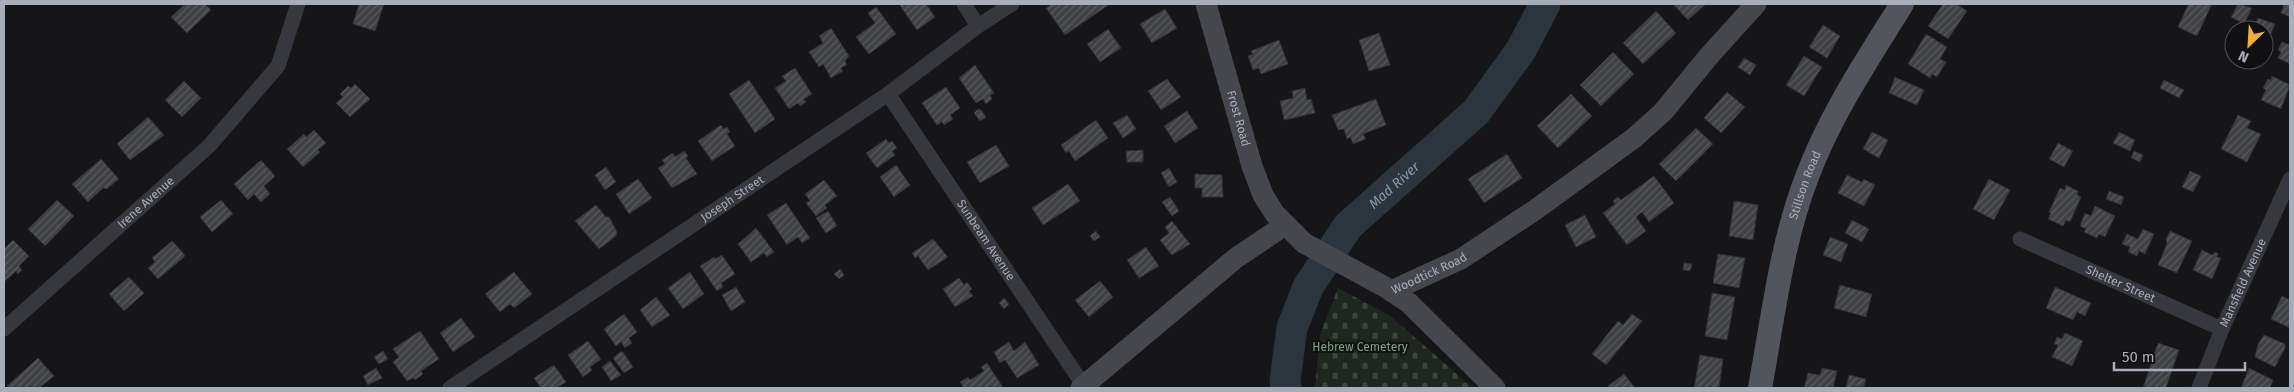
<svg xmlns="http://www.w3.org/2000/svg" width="2294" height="392" viewBox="0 0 2294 392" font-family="'Fira Sans',sans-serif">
<defs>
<pattern id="cemetery-stones" width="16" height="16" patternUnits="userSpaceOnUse" patternTransform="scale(1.25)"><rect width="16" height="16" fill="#1e261f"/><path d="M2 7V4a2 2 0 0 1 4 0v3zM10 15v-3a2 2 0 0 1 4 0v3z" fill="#3c433d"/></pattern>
<pattern id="building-hatch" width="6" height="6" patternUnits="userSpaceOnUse" patternTransform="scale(1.25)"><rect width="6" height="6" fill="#404145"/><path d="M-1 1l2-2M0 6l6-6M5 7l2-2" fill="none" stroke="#595a5e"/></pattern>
</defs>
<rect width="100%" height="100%" fill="#161618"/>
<path fill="url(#cemetery-stones)" d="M1338,288L1389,315L1473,388H1315L1320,335Z"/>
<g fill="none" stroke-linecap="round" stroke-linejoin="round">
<path stroke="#2c353c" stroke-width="31" id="s1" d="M1286,388L1285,381L1292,328L1308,287L1348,226L1476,112L1521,50L1545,4"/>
</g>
<path fill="url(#building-hatch)" stroke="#303034" d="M185,4H205L211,10L187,33L171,17Z
M359,4H384L375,31L353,24Z
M899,4H926L935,17L917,30Z
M1052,4H1110L1065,35L1046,8Z
M1673,4H1706L1688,20Z
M1943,4H1956L1967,11L1948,39L1928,26Z
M2185,4H2212L2197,36L2178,27L2188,5Z
M2238,4L2252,8L2244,24L2231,17Z
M2284,4H2290V17L2281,13Z
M876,7L896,34L869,54L856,37L875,23L868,13Z
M1165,9L1177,28L1152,43L1140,24Z
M1656,11L1676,33L1643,64L1623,43Z
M2258,18L2275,24L2269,38L2264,36V30H2253Z
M1823,25L1840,36L1827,58L1809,47Z
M831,28L849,56L845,61L847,65L841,68L843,71L831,78L823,64L819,67L809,52L823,43L819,36Z
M1108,29L1121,48L1100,62L1087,44Z
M1379,33L1390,65L1369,71L1359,40Z
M1926,34L1947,47L1940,59L1946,62L1937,77L1932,74L1930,78L1908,64Z
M1279,40L1288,64L1261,74L1259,68L1253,70L1248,56L1253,54L1251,51Z
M2282,42L2290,45V64L2278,58L2281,52L2278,50Z
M1613,52L1634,74L1601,106L1580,85Z
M1804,56L1822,67L1804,96L1786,85Z
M1744,58L1756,65L1750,75L1738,67Z
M975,65L994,93L990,95L992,99L986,104L983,99L976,103L959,78Z
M795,68L812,94L804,99L806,102L800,106L798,103L789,109L775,88L786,81L782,76Z
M2272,76L2290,85L2281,109L2261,100L2266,90L2263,88L2268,79L2271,80Z
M1895,77L1924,90L1917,105L1889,93Z
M1167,79L1181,97L1161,110L1148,91Z
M749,80L775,119L755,133L729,94Z
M2164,80L2184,90L2179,98L2160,88Z
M184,81L201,98L182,117L165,100Z
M355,84L370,99L350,117L336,103L343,97L340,94L348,86L351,88Z
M946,87L960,108L950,115L953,119L944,125L942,122L937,125L922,103Z
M1305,88L1307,100L1311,99L1315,113L1284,120L1280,101L1293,98L1292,91Z
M1727,92L1745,107L1721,133L1704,118Z
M1571,94L1592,116L1558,148L1537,126Z
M1376,99L1386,125L1363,134L1366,139L1353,144L1350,137L1347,139L1344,129L1338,130L1332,115Z
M978,109L981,110L986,117L980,121L974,113Z
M1187,111L1198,128L1175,143L1164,126Z
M1127,115L1136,129L1123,138L1113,123Z
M2238,115L2251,121L2247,128L2261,134L2247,162L2221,149Z
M148,117L164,135L130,160L117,144Z
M1096,120L1108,138L1075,161L1069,151L1066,153L1061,145Z
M721,125L724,129L727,127L730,132L727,134L735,146L712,161L698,141Z
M1696,128L1713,144L1676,181L1659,164Z
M314,130L326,143L318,150L320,152L303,167L287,149L304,134L306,137Z
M1872,132L1888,140L1879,158L1863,149Z
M2119,132L2135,140L2130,151L2113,143Z
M886,139L889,143L892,141L897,148L892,151L895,155L877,168L866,153Z
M2058,143L2073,151L2064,167L2049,159Z
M996,145L1009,166L980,183L967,162Z
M1143,150V162H1127L1126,151Z
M684,151L688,156L686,158L697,174L672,188L658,168L665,164L662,160L673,153L675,157Z
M2134,151L2143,155L2140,162L2131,158Z
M1507,154L1522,178L1484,203L1468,179Z
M101,159L119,179L107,189L103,188L88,202L72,184Z
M261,160L275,176L264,186L270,194L261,202L254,194L248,200L234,184Z
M896,165L910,185L894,197L880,177Z
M606,167L616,182L605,190L595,175Z
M1169,168L1177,182L1169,187L1161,173Z
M2190,171L2201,176L2193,192L2182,187Z
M1195,174L1222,175L1223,197H1202V188H1195Z
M1847,175L1862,182L1864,179L1875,185L1864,206L1838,193Z
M1654,176L1674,203L1649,222L1642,212L1636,217L1646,231L1627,245L1603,213L1615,204L1613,201L1618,197L1621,200Z
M638,179L652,198L629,214L616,194Z
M1989,179L2010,190L1994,220L1973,209Z
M824,180L837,196L825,205L827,208L816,216L806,203L810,201L805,194Z
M1068,184L1080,201L1043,225L1032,208Z
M2066,185L2078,191L2077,195L2081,197L2070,222L2066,220L2063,226L2048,219L2051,213L2049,212L2060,188L2065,190Z
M2109,191L2124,197L2121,205L2106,199Z
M1170,197L1179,211L1172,216L1162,202Z
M57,200L74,216L45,246L28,229Z
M221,200L233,214L212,232L200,217Z
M1734,201L1758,205L1753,240L1729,236Z
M786,203L810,238L802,243L798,237L787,245L767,215Z
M596,205L606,217H609L617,232L616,236L599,249L575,221Z
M2095,206L2115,216L2105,237L2099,234L2097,238L2084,232L2086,229L2080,226L2085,213L2091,216Z
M828,211L837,226L826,233L816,218Z
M1585,215L1596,237L1576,247L1565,225Z
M1852,220L1869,229L1862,242L1845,233Z
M1172,221L1190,244L1172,255L1160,240L1169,233L1165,227Z
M756,228L774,252L767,257L764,253L751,262L738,244Z
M2143,229L2154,234L2145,254L2139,251L2137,256L2128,252L2130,247L2122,244L2127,234L2138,239Z
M1096,231L1100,237L1094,241L1090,236Z
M2170,231L2192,241L2177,273L2158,265L2167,244L2166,239Z
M1830,237L1848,244L1841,262L1823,255Z
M933,239L948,257L928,270L918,256L915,258L912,253Z
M13,240L29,256L19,266L22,270L18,274L16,271L4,282V249Z
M172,241L185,255L184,257L158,279L148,268L155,262L152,258Z
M1146,247L1159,266L1139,278L1127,260Z
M2202,250L2212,255L2216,252L2218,254L2217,257L2221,258L2212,279L2193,270Z
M1718,254L1745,258L1739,288L1713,283Z
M722,255L735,274L721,283L723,287L717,291L700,266L714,257L715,259Z
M1684,263L1692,264L1690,271L1683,270Z
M840,269L844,275L839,279L834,274Z
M514,272L532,294L514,308L510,304L500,312L485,294Z
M690,272L704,294L683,309L668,288Z
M129,277L144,293L124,311L109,294Z
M959,278L964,285L967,282L972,289L969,291L973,296L955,307L943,289Z
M1100,281L1113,297L1089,317L1075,300Z
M1840,285L1872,294L1866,317L1834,308Z
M736,287L745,302L731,311L722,295Z
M2055,287L2091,303L2085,316L2077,312L2073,320L2046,308Z
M1712,293L1735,297L1727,340L1705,336Z
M2282,296L2290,300V328L2271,319Z
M656,297L670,315L652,327L640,310Z
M1004,298L1009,304L1004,309L999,303Z
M624,314L637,332L629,338L632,343L625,348L621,342L616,346L604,329Z
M1632,314L1642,321L1606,365L1592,354L1618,321L1623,325Z
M461,318L475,337L453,352L440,333Z
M420,331L439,359L421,371L423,374L415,380L413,378L407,381L393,362L399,357L393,349Z
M2065,333L2083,341L2072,366L2052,357L2058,345L2054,344L2057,337L2062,339Z
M2264,335L2285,344V348L2275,367L2255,357L2258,344Z
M588,341L601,359L590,367L592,370L583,377L568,355Z
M1009,342L1014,351L1025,342L1039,365L1017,378L1005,360L1000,363L994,352Z
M2158,343L2179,350L2166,388H2143Z
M383,351L388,359L379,364L374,357Z
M620,352H623L633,367L624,373L613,358Z
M1700,355L1723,359L1719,388H1694Z
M38,358L54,376L39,388H9L7,386Z
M610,361L621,375L611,381L602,367Z
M987,363L1002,386L999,388H964L960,382L968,377L970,380L984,371L981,367Z
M554,365L566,382L556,388H541L534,378Z
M376,368L382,378L368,385L363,376Z
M1822,368L1837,371L1833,388H1804L1808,373L1820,375Z
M2249,368L2273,380L2270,388H2241Z
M1624,374L1635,388H1610L1608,386Z
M1849,375L1866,379L1864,386L1846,388Z"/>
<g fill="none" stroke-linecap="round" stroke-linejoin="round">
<g stroke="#37383d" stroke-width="15">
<path d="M964,4L978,26"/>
<path id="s2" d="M888,94L1084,386"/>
<path id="s3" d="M2020,239L2222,329"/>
<path id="s4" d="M4,329L209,146L278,66L298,4"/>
<path id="s5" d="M450,388L888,94L978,26L1012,4"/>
<path id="s6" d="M2199,388L2222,329L2290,179"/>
</g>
<g stroke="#45474d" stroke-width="21">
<path id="s7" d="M1206,4L1252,166L1263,195L1275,214L1304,243L1385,287L1409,303L1495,388"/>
<path id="s8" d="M1391,291L1461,259L1535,210L1634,138L1663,112L1709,56L1756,4"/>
<path d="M1081,388L1236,258L1285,225"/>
</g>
<path stroke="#53555c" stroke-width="24" id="s9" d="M1760,388C1773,318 1781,244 1807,177C1830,115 1868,59 1902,4"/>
</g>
<g text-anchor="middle" stroke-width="4" stroke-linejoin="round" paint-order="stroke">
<g font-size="12" fill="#a8adb8" stroke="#111113">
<text dy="4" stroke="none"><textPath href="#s7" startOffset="119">Frost Road</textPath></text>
<text dy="4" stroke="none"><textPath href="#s9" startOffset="208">Stillson Road</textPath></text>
<text dy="4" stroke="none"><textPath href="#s5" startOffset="340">Joseph Street</textPath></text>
<text dy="4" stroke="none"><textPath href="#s4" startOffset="190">Irene Avenue</textPath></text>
<text dy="4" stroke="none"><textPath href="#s2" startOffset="176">Sunbeam Avenue</textPath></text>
<text dy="4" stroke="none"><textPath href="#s8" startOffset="42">Woodtick Road</textPath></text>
<text dy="4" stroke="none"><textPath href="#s6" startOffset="114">Mansfield Avenue</textPath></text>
<text dy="4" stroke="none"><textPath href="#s3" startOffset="110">Shelter Street</textPath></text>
</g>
<g font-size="12" fill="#7fa381" stroke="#111113">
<text x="1360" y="351">Hebrew Cemetery</text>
</g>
<g font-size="14" font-style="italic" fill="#7f9bb3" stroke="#111113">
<text dy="5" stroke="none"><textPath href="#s1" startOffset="239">Mad River</textPath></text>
</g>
</g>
<rect width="2294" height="392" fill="none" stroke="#a8adb8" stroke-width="10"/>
<g transform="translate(2249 45) rotate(205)"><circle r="24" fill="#111113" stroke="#4d4f55"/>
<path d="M0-4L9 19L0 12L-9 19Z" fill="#f2b134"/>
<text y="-8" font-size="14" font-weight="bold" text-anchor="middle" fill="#a8adb8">N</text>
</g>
<path d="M2114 362v8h131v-8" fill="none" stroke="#a8adb8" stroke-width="2.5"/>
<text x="2122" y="362" font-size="15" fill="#a8adb8" stroke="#111113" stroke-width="4" paint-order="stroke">50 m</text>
</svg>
